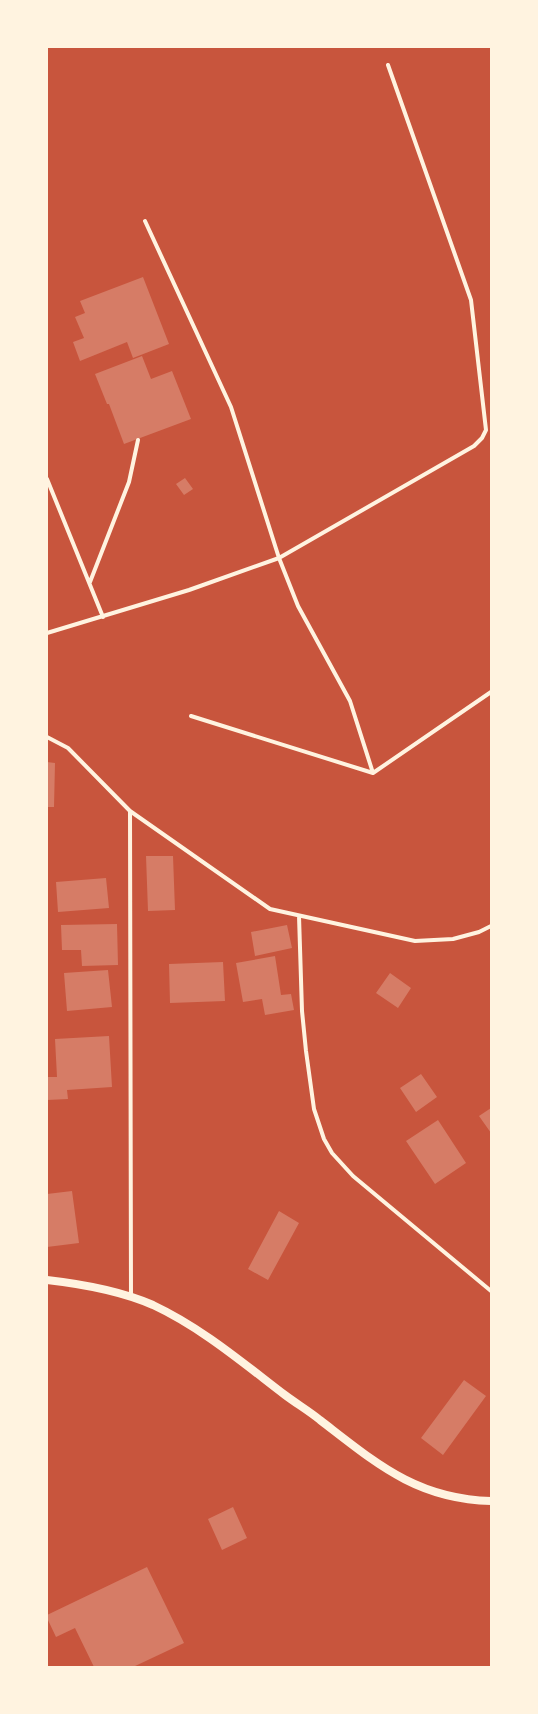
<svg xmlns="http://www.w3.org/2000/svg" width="538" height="1714" viewBox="0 0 538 1714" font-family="'Work Sans',sans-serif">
<rect width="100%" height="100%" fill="#c8553d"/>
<path fill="#d67c66" d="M143,277L169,344L133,358L127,342L80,361L73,342L84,338L75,317L85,313L80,301Z
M142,356L151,379L172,371L191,419L124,444L109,404H107L95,374Z
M185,478L193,489L184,495L176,484Z
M47,762L55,763L54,807H47Z
M146,856H173L175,910L148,911Z
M106,878L109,908L58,912L56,882Z
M117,924L118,965L82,966L81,950H62L61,925Z
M287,925L292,948L255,956L251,932Z
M275,956L281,995L291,994L294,1010L265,1015L262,999L243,1002L236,963Z
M223,962L225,1001L170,1003L169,964Z
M108,970L112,1007L67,1011L64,973Z
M390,973L411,988L398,1008L376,993Z
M109,1036L112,1087L67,1090L68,1099L47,1100V1077H57L55,1039Z
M421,1074L437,1097L416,1112L400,1088Z
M491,1108V1133L479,1116Z
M438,1120L466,1163L435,1184L406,1141Z
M72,1191L79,1243L47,1247V1194Z
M279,1211L299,1223L268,1280L248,1269Z
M464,1380L486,1396L443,1455L421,1438Z
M233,1507L247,1538L222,1550L208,1519Z
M147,1567L184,1643L133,1667H94L75,1628L56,1637L47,1618V1615Z"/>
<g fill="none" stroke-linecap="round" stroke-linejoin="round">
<path stroke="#fff3e0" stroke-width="4" d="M145,221L231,407L279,558L474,446L482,438L486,430L471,300L388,65
M47,479L103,617
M90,582L129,482L138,440
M47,633L189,590L279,558L298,606L350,701L373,773
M191,716L373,773L491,692
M47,737L68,748L130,811L270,909L415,941L453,939L479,932L491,926
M130,811L131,1297
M299,916L302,1011L306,1051L314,1109L324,1139L332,1153L353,1176L491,1291"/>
<path stroke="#fff3e0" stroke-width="8" d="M47,1280C82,1284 121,1291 153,1305C202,1328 243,1363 285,1395C297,1404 309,1411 320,1420C376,1463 416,1499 491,1501"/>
</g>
<rect width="538" height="1714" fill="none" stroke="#fff3e0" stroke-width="96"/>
</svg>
